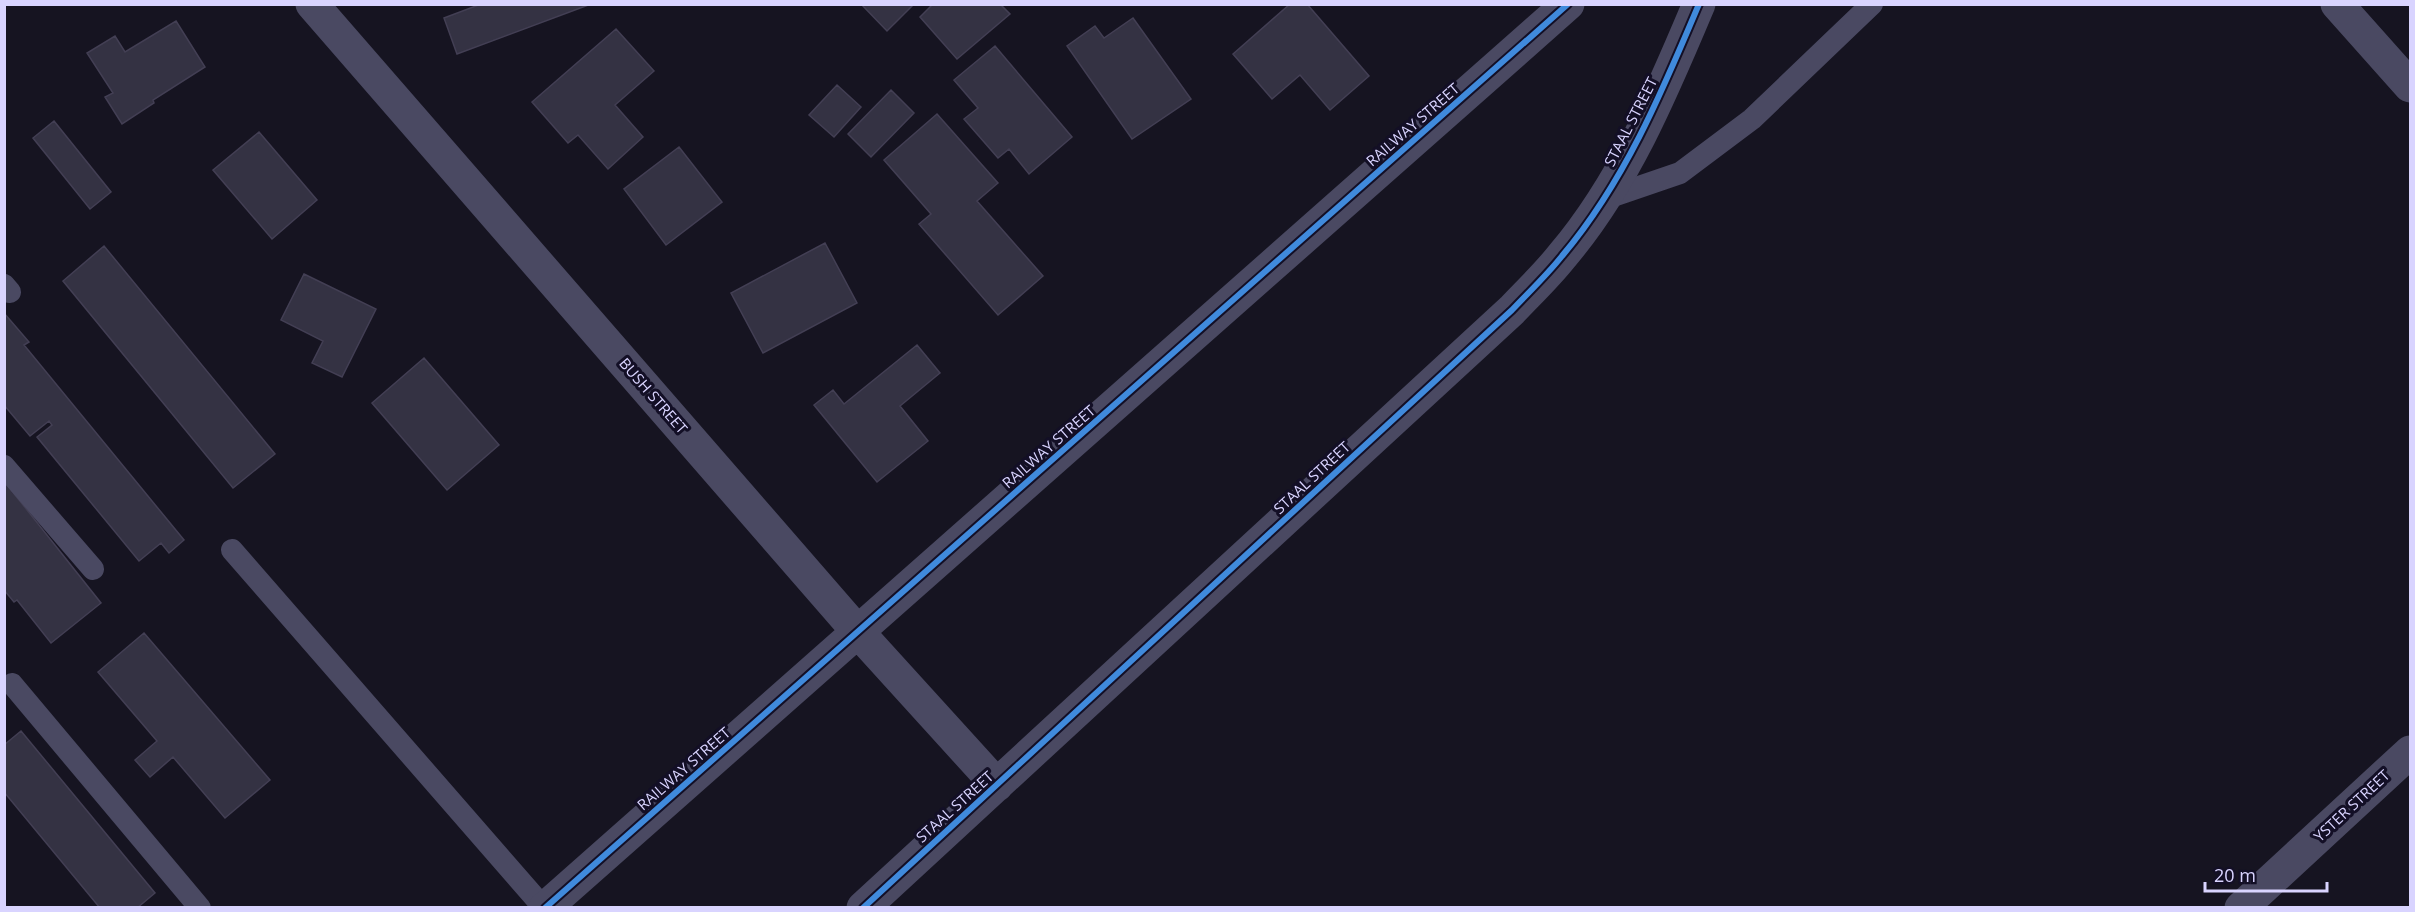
<svg xmlns="http://www.w3.org/2000/svg" width="2415" height="912" viewBox="0 0 2415 912" font-family="'Open Sans',sans-serif">
<rect width="100%" height="100%" fill="#161421"/>
<path fill="#343243" stroke="#433f54" stroke-width="1.5" d="M481,4H591L457,54L444,18Z
M861,4H914L887,31Z
M933,4H1000L1010,14L957,59L920,17Z
M1290,4H1307L1369,76L1330,110L1300,75L1272,99L1233,54Z
M1133,18L1191,99L1132,139L1067,46L1095,26L1104,38Z
M176,21L205,67L153,100L154,103L122,124L105,97L113,93L87,53L115,36L125,52Z
M616,29L654,71L615,105L643,137L608,169L578,135L568,143L532,102Z
M995,46L1072,137L1029,174L1009,149L998,158L964,119L978,108L954,80Z
M837,85L861,107L834,137L809,115Z
M891,90L914,113L871,157L848,134Z
M937,114L998,183L977,201L1043,276L998,315L919,224L931,214L884,160Z
M54,121L111,192L90,209L33,138Z
M259,132L317,200L272,239L213,170Z
M679,147L722,202L666,245L624,189Z
M825,243L857,303L763,353L731,293Z
M104,246L275,454L233,488L63,281Z
M304,274L376,309L342,377L312,363L323,341L281,320Z
M4,313L29,342L24,345L184,540L169,553L161,543L139,561L37,437L52,425L49,421L30,436L4,405Z
M917,345L940,373L900,406L928,441L877,482L814,405L833,390L844,404Z
M424,358L499,445L447,490L372,403Z
M4,481L101,603L51,643L17,600L14,602L4,590Z
M144,633L270,780L225,818L173,757L150,777L135,760L157,741L98,672Z
M21,731L155,893L137,908H100L4,792V745Z"/>
<g fill="none" stroke-linecap="round" stroke-linejoin="round">
<path stroke="#4a4962" stroke-width="22" d="M1604,199L1680,173L1752,119L1872,4
M4,285L10,292
M4,466L93,569
M232,550L544,908
M12,684L200,908"/>
<path stroke="#4a4962" stroke-width="33" d="M312,4L858,632L997,785
M2337,4L2410,86
M545,908L1568,4
M863,908L1512,310C1529,292 1547,275 1562,256C1624,183 1662,92 1699,4
M2241,908L2410,752"/>
<g stroke="#130f26" stroke-width="10">
<path id="cycleway" d="M545,908L1568,4
M863,908L1512,310C1529,292 1547,275 1562,256C1624,183 1662,92 1699,4"/>
</g>
<use href="#cycleway" stroke="#408adc" stroke-width="6"/>
</g>
<g text-anchor="middle" stroke-width="6" stroke-linejoin="round" paint-order="stroke">
<g font-size="15" fill="#d9d4ff" stroke="#130f26">
<text transform="translate(1631 122) rotate(-63)" y="5">STAAL STREET</text>
<text transform="translate(1413 125) rotate(-41)" y="5">RAILWAY STREET</text>
<text transform="translate(653 396) rotate(49)" y="5">BUSH STREET</text>
<text transform="translate(1049 447) rotate(-41)" y="5">RAILWAY STREET</text>
<text transform="translate(1312 478) rotate(-43)" y="5">STAAL STREET</text>
<text transform="translate(684 769) rotate(-41)" y="5">RAILWAY STREET</text>
<text transform="translate(2352 806) rotate(-43)" y="5">YSTER STREET</text>
<text transform="translate(955 807) rotate(-42)" y="5">STAAL STREET</text>
</g>
</g>
<rect width="2415" height="912" fill="none" stroke="#d9d4ff" stroke-width="12"/>
<path d="M2205 882v9h122v-9" fill="none" stroke="#d9d4ff" stroke-width="3"/>
<text x="2214" y="882" font-size="18" fill="#d9d4ff" stroke="#130f26" stroke-width="4.5" paint-order="stroke">20 m</text>
</svg>
